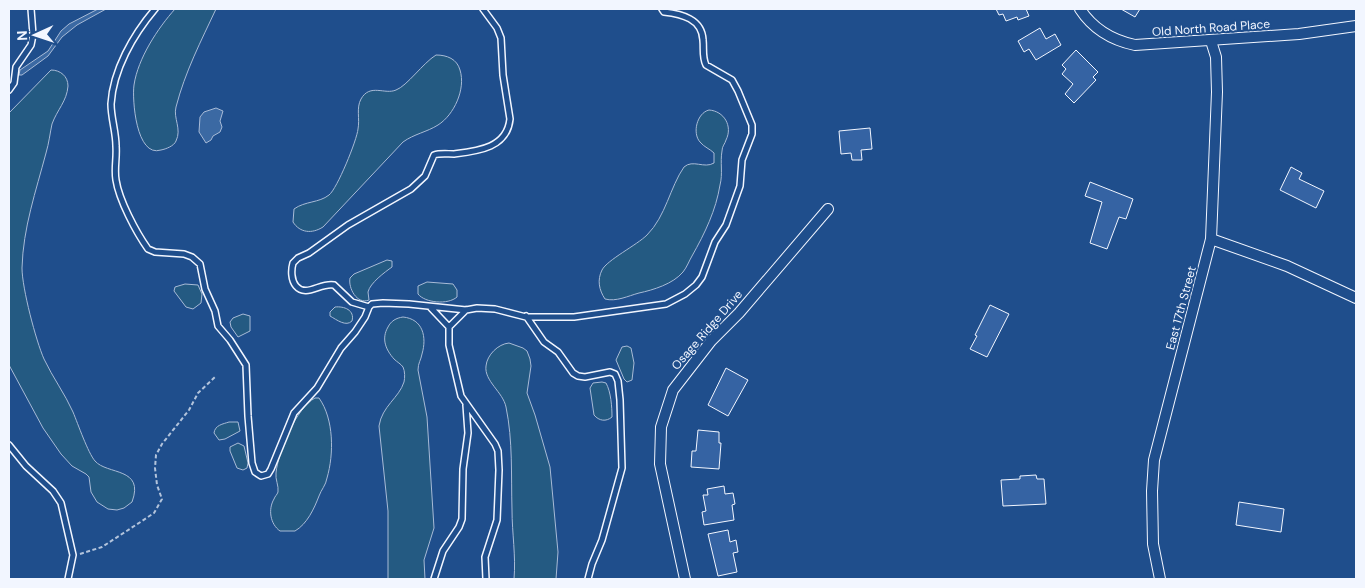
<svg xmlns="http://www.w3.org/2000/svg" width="1365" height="588" viewBox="0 0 1365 588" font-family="'DM Sans',sans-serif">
<rect width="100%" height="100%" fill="#1f4e8c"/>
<path fill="#245a82" stroke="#a8bbd7" d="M175,9H216C201,41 185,72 176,107C173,118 182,129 176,141C174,146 166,149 161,150C136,158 132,99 134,85C138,58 158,28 175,9Z
M436,55C447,55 457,59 460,70C466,89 454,115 438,125C427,132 414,134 403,142L323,227C312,234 300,233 293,222L294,209C305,201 319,203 329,195C337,189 357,140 358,129C360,119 356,108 361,99C370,83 385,95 396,90C407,86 423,63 436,55Z
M51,70C60,70 68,76 68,86C67,101 57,110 52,124C50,133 49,143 46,153C36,191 23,228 22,268C22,288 36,341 44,359C53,378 65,394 73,412C78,424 88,453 95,461C107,475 145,467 132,502L124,508L117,510L108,509L97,502L91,492L89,477L86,474L72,466L61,454L43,428L9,365V113Z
M709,110C724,111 733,126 726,140C725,144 722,146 722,151C720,162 723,174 720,185C716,210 705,233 692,256C689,261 687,267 683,272C673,284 653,290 639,293C628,296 616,302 605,299C599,290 597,280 602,270C607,260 637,245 647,235C666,216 670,187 684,167C693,159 704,169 714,163V153C710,149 704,147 700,142C692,133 697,113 709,110Z
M387,260L392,261V267C385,272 370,283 368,292C368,295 369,297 369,300C357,305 348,288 350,278L354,274Z
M427,282L453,284L457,290V297C448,305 425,303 418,294V286Z
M185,284L198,285L202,294L201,303L193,309L186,307L174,291L175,287Z
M335,307C344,306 355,310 352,321C346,327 337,320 330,316V312Z
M243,314L250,316V331L238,337L231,327L230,322L233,318Z
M403,317C423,319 427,337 422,354C421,360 418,363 418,370L427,417L434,528L424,560L425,579H388V511L379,426C382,406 399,398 404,382C405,378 405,371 403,367C401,364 397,362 394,359C386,350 381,339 388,327C391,321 396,318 403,317Z
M509,343L523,348L527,351L530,359L531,366L527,393L535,415L550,467L558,552L556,579H514C516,556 512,533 512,510C511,475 513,441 506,407C503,392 484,381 486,366C487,355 498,344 509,343Z
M627,346L631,348L634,363L632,380L627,382L624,379L616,360L622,347Z
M602,382L606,383C611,392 612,407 612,417C606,422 599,421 594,415L590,388L593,383Z
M315,398H319C334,419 334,454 327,478C326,485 321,490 319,496C314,509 307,524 295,531H280C270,524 268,509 274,499C275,496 277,495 278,492C279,486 275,479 276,473C278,452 296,408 315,398Z
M229,422H238L240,431L225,439L219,440L214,433C215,425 223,424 229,422Z
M238,443L244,446L248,463L247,468L243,470L237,468L230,451V447Z"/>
<path fill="#3b69a3" stroke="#a8bbd7" d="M98,9H106L77,25L62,37L48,56L22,75H19L20,70L48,51L61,31L69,24Z
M216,108L223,111L220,121L222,127L220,132L213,136L211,140L206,143L199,132L200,117L204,112Z"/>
<path fill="#3563a3" stroke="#f2f6ff" d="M996,9H1026L1029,16L1018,20L1017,17L1006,21L1003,14L999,15Z
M1121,9H1140L1135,17Z
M1040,28L1046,39L1055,34L1061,45L1036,60L1029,49L1024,52L1018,41Z
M1076,50L1098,72L1093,77L1096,80L1074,103L1065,94L1073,84L1062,74L1066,69L1062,65Z
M870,128L872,149L861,150L862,160H852L851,153L841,154L839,131Z
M1291,167L1302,173L1299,179L1324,191L1316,208L1280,190Z
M1090,182L1133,199L1126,219L1119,217L1107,249L1090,243L1102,202L1085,196Z
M990,305L1009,314L987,357L970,349L977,336L975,335Z
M726,368L748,380L728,416L708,405Z
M698,430L719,432V443H721L719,469L691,467L692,451H696Z
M1036,475L1037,479H1044L1046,504L1003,506L1001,480L1020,479V476Z
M724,486L725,494L733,493L735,504L732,505L734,520L704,525L702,512L706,511L703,495H708L707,489Z
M1239,502L1284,509L1281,532L1236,525Z
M728,530L730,542L736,540L738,552L733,553L737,572L718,576L708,534Z"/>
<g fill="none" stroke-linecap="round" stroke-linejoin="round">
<g stroke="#f2f6ff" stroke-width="8">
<path id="lane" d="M155,9C133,35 113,70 111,104C111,118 116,132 116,146C117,158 114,169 116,180C119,200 136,232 148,249L155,252L184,254L192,257L200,264L205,289L215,311L218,326L230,340L246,365L248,416L252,463L255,472L261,476L268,474L271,469L294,413L317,388L341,348L355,332L365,317L369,307L372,304L383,303L409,304L466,310L477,308L495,309L526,317H574L666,304L685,294L696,285L702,277L715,242L726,225L740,186L742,160L752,134V125L738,91L732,80L706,65C702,57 704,49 703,40C702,19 682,14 664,12L662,9
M9,90L14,83L16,67L31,45L33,35L31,9
M369,307L352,302L334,285C321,282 306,298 296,286C291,280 291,270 293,263L298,258L309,253L348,225L411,189L425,176L434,155C440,153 447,154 454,154C478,151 507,148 510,119L503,75L501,38L497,28L483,9
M431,308L449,327
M466,310L449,327V345L461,396L495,444L498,451L499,470L497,520L485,557L486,579
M526,316L544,342L558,352L573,373L578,376L585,377L610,372L615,374L618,381L620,400L622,468L602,540L592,564L588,579
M9,445L26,466L53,491L61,503L73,555L68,579
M434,579L443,551L459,527L462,519L463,469L468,433L466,405"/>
</g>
<g stroke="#f2f6ff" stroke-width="12">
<path id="street" d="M1080,9C1093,29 1111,40 1135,45L1299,34L1356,26
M1211,239L1287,266L1356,298
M685,579L660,464L661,427L673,390L711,341L739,313L828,209
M1160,579L1153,544L1152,491L1154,460L1211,239L1217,92L1216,57L1211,41"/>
</g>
<path stroke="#b3c4dc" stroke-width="2" stroke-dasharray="4 2.5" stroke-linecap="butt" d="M80,554L102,547L142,521L154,513L162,499L157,485L155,468L156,455L162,444L189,410L198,393L215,377"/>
<use href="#lane" stroke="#1f4e8c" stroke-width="5"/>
<use href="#street" stroke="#1f4e8c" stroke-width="10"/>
</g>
<g text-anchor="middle" stroke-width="4" stroke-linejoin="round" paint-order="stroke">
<g font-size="12" fill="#f2f6ff" stroke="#1f4e8c">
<text transform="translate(1211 28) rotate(-4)" y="4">Old North Road Place</text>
<text transform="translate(1181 308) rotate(-75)" y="4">East 17th Street</text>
<text transform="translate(707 330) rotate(-49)" y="4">Osage Ridge Drive</text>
</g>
</g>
<rect width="1365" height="588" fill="none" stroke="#f2f6ff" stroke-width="20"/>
<g transform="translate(35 35) rotate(267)" stroke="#1f4e8c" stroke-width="4" paint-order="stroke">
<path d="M0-4L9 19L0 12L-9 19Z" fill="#f2f6ff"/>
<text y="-8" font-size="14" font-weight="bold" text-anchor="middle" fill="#f2f6ff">N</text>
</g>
</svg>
